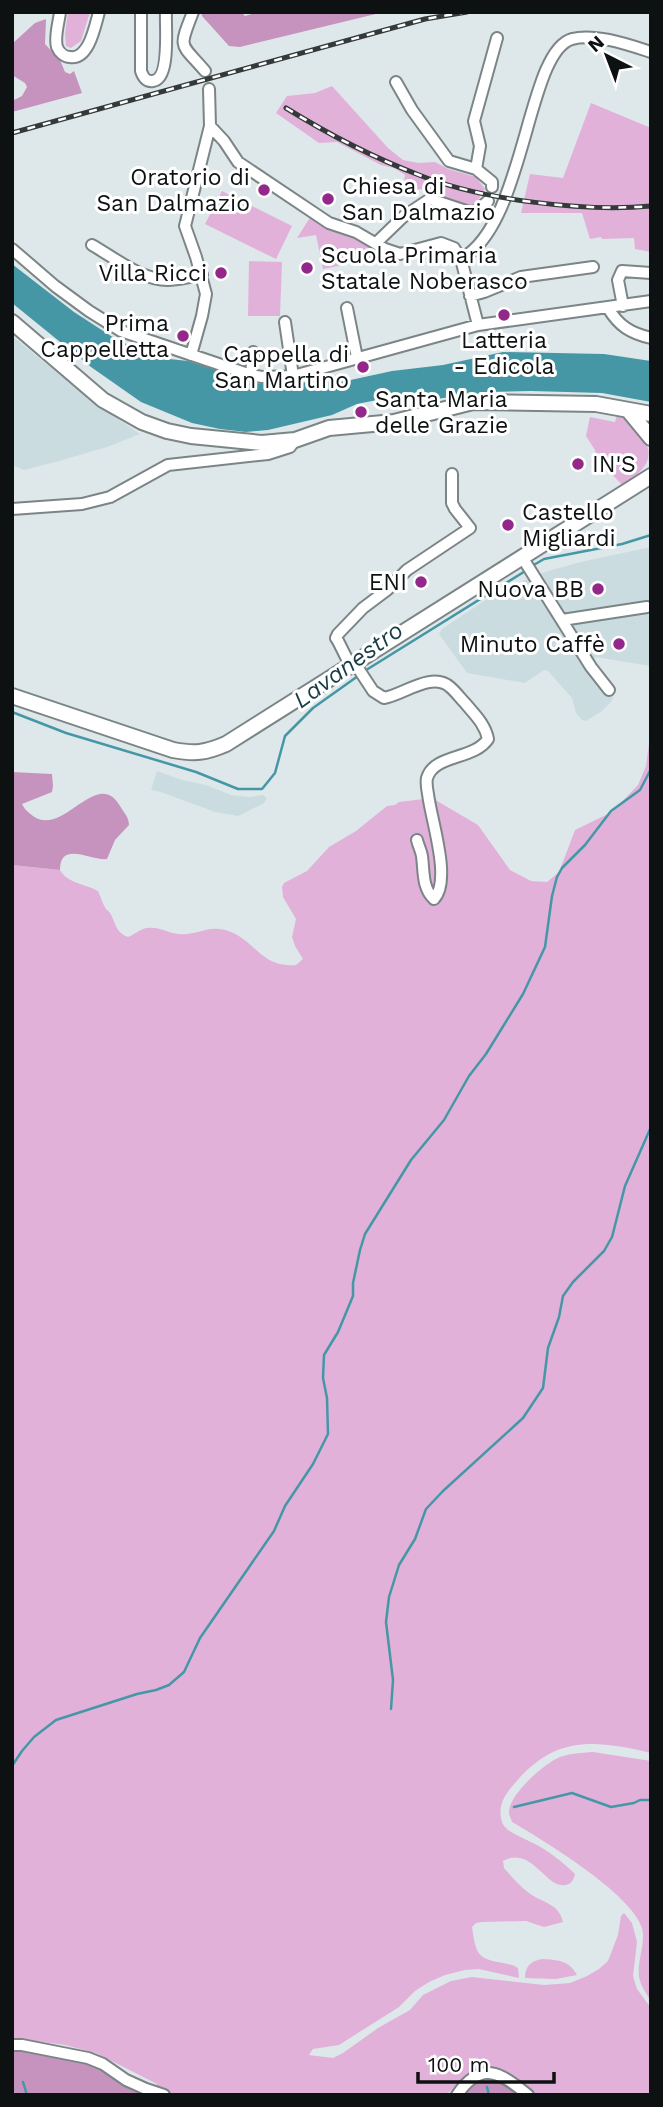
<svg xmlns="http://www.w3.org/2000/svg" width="663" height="2107" viewBox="0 0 663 2107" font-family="'Work Sans',sans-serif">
<rect width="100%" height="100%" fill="#dee8ea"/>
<path fill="#cadce0" d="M12,336L92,401L140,434L107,447L59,461L24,470L12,465Z
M651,547V666L595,657L594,663L611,688L613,698L611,702L602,711L586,721L582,720L576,713L572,698L548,671L544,670L525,683L467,673L439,634L442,629L484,601L527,579L548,571L585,561Z
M157,771L182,780L206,785L231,795L249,797L263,795L267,798L264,803L238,816L215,812L161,792L151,790Z"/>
<path fill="#e1b1da" d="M68,12H90L81,41L71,48L66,46L65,34Z
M332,86L388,148L403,160L418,163L435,162L448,169L476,177L485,189L475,205C456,203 437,201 421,189L416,190L404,181L405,175L394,168L381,165L337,142L319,143L276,113L287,96L315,93Z
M591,103L651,128V252L635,249L634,238L602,239L601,237L590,239L582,213H521L530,174L563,178Z
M222,191L292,226L276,259L205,224Z
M311,216L327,226L379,249L385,253L384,257L323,269L316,235L297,238Z
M249,261L282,262L280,316H248Z
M617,414C626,416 629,421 635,427C659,454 649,468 622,485L597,458L595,450L586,436L590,417L615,422Z
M651,729V1753C594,1740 556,1735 515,1783C505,1794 497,1806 502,1822C502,1824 507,1829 508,1830C517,1836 528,1840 537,1845C551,1853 564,1863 575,1874C573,1886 563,1888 553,1882C538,1871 525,1849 503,1861L504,1868C512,1877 519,1886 529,1893C542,1903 559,1903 563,1922L544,1927L526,1921L482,1922L476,1923L472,1927C473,1934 474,1943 477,1950C484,1965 506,1960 518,1968L519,1978L479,1969L465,1970L445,1975L429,1982L415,1991L399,2007L339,2045L313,2049L309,2055L333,2058L343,2053L378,2028L410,2010L423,1995L451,1981L472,1977L544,1985L570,1983L587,1976L599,1969L608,1961L618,1935L621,1916L624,1913L632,1923L637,1942L633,1976L637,1989L651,2008V2095H537L505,2072L489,2066L477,2068L466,2076L446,2095H150L157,2084L96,2053L65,2045L12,2038V865L60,870C67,883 85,884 98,891C101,897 102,903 106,909C107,910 109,911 110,913C116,923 115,932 128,937C134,935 140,929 147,928C158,926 168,933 179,934C199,936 209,923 231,932C257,943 262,968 296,965L303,959L295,946L292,937L296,919L283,897L282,887L284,883L307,871L329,847L356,831L387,806L395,805L399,802L432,798L478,825L510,870L531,881L547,882L559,872L575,830L612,812L638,785L646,766Z
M593,1752L651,1761V2001C646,1993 640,1985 639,1976C637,1960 646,1943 642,1928C632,1894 543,1840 512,1822C511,1819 509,1815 509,1812C509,1794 545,1763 560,1757C571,1753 581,1753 593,1752Z
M542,1959C557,1960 569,1960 577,1975L556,1979L525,1978C525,1967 530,1961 542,1959Z"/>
<path fill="#c593be" d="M201,12H241L245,16L259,12H384L240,47L229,46L202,16Z
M46,19L45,44L60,60L65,72L70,74L74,71L82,93L12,112V101L22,96L27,87L25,83L12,75L13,43L35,23Z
M12,772L52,774L53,786L52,792L22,804C25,810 28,812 33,816C63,838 97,766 120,806C124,813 129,817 129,825L115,840L107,859C91,861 60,840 60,870L12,865Z
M12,2050H19L95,2065L127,2086L150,2095H12Z
M477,2077L497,2078L518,2095H460Z"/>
<path fill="#4697a6" d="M12,264L74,312L111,336L151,357L188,361L260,384L346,381L392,371L443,365L503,352L604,354L651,361V402L602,393L531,391L489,392L436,399L387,398L357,404L332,415L268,430L246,432L220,429L192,423L141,402L91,367L12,303Z"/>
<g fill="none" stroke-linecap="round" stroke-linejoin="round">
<path stroke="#4697a6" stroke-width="2.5" d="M532,566L544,559L622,544L651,535
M363,672L527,570
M12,712L66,733L196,772L238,789H262L275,773L285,736L313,708L358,676
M391,1709L393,1680L386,1622L389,1597L399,1565L415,1539L426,1509L443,1491L523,1418L543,1388L548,1348L559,1317L563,1296L573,1282L604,1251L612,1237L625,1186L651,1127
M12,1766L22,1751L34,1737L56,1720L137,1694L156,1690L169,1685L184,1672L200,1638L274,1531L285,1506L313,1464L328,1434L327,1398L323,1378L324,1355L338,1332L353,1296V1283L360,1250L365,1234L411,1160L444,1120L469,1076L486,1054L523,994L545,947L552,896L557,877L562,868L585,845L611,811L640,790L651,769
M514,1807L572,1793L611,1807L634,1803L640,1800H651
M23,2082L27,2095
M487,2087L489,2095"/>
<g stroke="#7c8586" stroke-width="14">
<path id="minor" d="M60,12C59,22 54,37 57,47C59,52 64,57 70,57C89,60 95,26 99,12
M141,12V71C143,77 146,82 153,81C171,79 165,26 166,12
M193,12C178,50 180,42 205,71
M396,82L412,110L449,161L476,169L492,182V187
M210,126L224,141L238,162L329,223L356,232L385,249L400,254L441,243L454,248L461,259L478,325
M476,169L480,146L474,121L497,38
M376,243L403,217L430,199L469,212L477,211L488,201
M92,245C115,258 141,280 168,280C179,280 191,276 202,275
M12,249L55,286L89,311L121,331L251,375L262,377L293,376L478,325L651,301
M461,259C526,224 526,52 572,39C595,33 629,45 651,52
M470,296L484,292L521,277L593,267
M623,306L618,280L622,271L651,273
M347,308L357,358
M608,308C619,326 630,333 651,338
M285,322L293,376
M191,355L202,316L206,294L196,257L185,226L210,126L209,89
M251,375L253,352
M12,509L82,504L110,497L168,465L268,454L290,447L295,440
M522,557L591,667L609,690
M562,620L647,607
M354,662L373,691L384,698C403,695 432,671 450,687C456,692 460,698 465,703C475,715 485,724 488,739C474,760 434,754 427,778C426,783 427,789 428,794C431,820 452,880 434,899C422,888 424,871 422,856C421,850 418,845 417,840
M350,665L338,641L336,638L338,634L363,608L387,590L407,570L470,528L455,509L452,503V474
M12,2045H22L88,2058L103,2064L126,2080L146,2089L164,2095
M457,2095C481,2060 500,2072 528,2095"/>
</g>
<g stroke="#7c8586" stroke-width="18">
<path id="major" d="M12,322L103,400L142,422L167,431L191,436L262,443L295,440L329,428L394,422L473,402L596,404L651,414
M628,410L651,438
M12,696L173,750C195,754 205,753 226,744L651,476"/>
</g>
<use href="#minor" stroke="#fff" stroke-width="10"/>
<use href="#major" stroke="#fff" stroke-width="14"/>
<g stroke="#34393a" stroke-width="5">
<path id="rail" d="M286,108C328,134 372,157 419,175C481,200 584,212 651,206
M12,133L425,19L467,12"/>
</g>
<use href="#rail" stroke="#fff" stroke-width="2.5" stroke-dasharray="8" stroke-linecap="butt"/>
</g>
<g fill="#93288a" stroke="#fff" stroke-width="2.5">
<circle cx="264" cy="190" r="7"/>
<circle cx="328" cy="199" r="7"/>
<circle cx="307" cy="268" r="7"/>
<circle cx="221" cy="273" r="7"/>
<circle cx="504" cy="315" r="7"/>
<circle cx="183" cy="336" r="7"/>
<circle cx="363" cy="367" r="7"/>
<circle cx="361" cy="412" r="7"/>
<circle cx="578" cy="464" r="7"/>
<circle cx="508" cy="525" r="7"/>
<circle cx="421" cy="582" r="7"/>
<circle cx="598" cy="589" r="7"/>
<circle cx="619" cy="644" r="7"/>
</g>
<g text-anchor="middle" stroke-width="6" stroke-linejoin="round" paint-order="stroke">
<g font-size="23" fill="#0e1112" stroke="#fff" text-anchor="end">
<text x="250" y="185">Oratorio di<tspan x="250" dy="26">San Dalmazio</tspan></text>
<text x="342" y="194" text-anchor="start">Chiesa di<tspan x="342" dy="26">San Dalmazio</tspan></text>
<text x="321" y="263" text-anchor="start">Scuola Primaria<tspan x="321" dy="26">Statale Noberasco</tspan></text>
<text x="207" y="281">Villa Ricci</text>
<text x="169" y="331">Prima<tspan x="169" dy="26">Cappelletta</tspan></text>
<text x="504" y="348" text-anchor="middle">Latteria<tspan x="504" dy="26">- Edicola</tspan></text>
<text x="349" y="362">Cappella di<tspan x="349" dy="26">San Martino</tspan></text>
<text x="375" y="407" text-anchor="start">Santa Maria<tspan x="375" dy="26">delle Grazie</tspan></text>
<text x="592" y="472" text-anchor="start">IN'S</text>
<text x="522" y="520" text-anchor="start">Castello<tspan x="522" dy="26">Migliardi</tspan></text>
<text x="407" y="590">ENI</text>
<text x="584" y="597">Nuova BB</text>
<text x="605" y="652">Minuto Caffè</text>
</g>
<g font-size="24" font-style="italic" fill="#173d44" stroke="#fff">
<text transform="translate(348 665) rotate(-36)" y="8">Lavanestro</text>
</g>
</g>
<rect width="663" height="2107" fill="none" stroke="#0e1112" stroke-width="28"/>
<g transform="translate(607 56) rotate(318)" stroke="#ffffff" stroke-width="5" paint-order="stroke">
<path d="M0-5L12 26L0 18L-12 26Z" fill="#0e1112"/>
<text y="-10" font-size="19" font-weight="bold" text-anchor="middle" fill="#0e1112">N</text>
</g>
<path d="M418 2072v10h136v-10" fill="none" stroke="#0e1112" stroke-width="3.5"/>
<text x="428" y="2072" font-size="21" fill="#0e1112" stroke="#ffffff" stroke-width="5" paint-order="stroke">100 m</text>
</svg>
